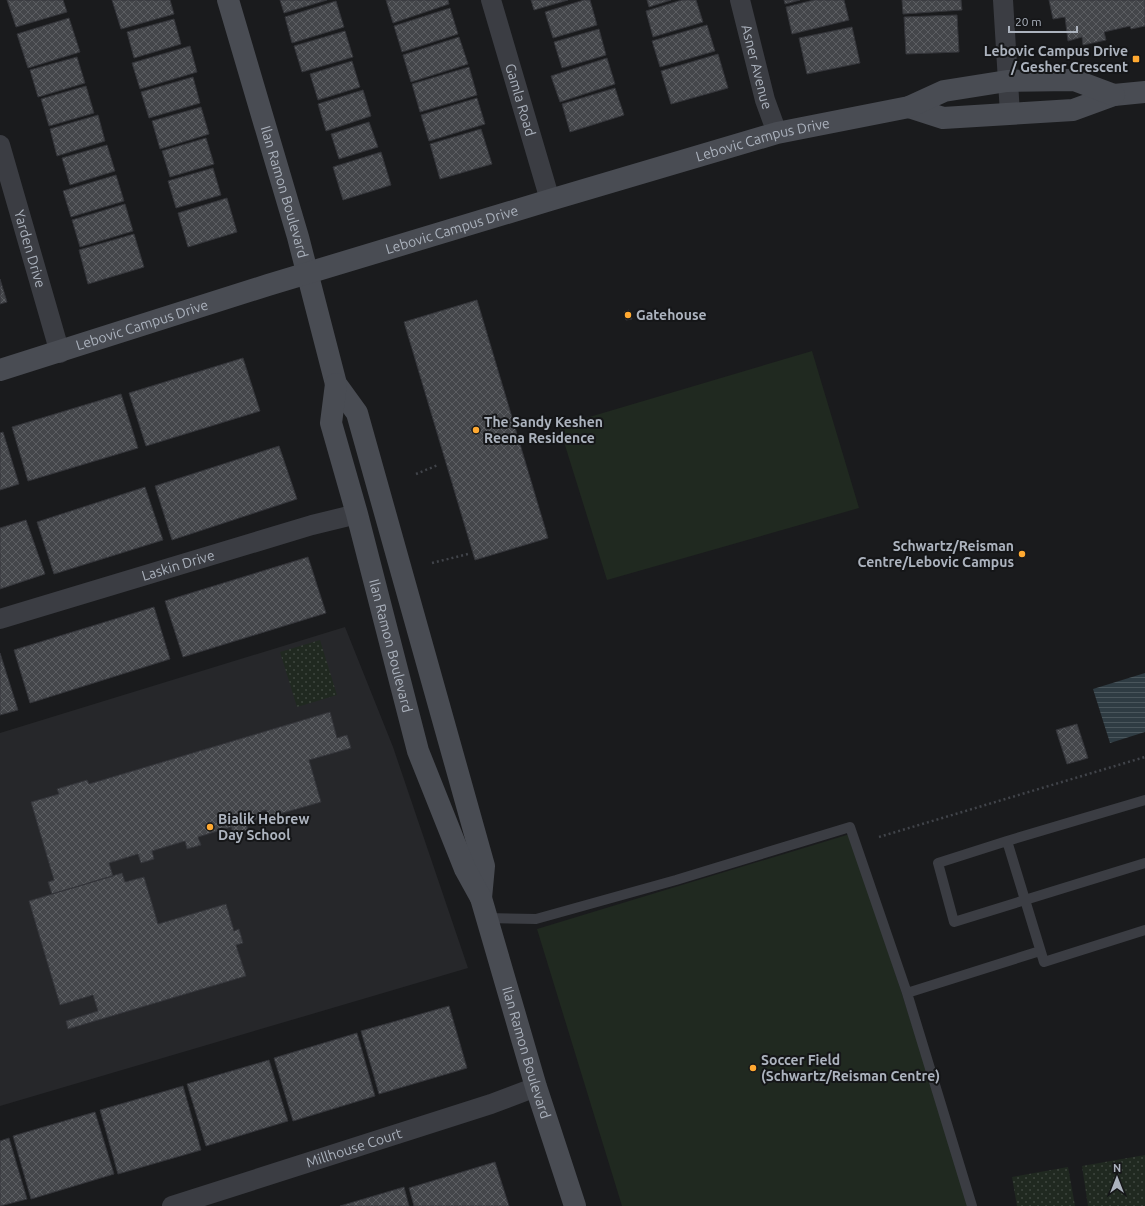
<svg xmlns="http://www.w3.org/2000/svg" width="1145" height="1206" viewBox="0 0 1145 1206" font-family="Ubuntu,sans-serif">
<defs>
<pattern id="park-dots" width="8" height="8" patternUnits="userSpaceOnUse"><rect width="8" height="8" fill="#202920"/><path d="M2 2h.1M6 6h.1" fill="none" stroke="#3e463f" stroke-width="1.8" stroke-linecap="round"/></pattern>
<pattern id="water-rules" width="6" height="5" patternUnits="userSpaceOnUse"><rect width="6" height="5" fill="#2f3c43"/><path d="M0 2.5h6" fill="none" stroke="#4a565c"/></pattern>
<pattern id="building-cross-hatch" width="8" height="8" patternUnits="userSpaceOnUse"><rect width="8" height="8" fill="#44464a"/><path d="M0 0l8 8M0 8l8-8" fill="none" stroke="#5c5e62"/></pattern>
</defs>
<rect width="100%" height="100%" fill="#1a1b1d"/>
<path fill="#26272a" d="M345,627L393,747L468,968L0,1106V733Z"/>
<path fill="#202920" d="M812,351L859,508L607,580L559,426Z
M850,834L971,1206H622L537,929Z"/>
<path fill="url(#park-dots)" d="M320,640L337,695L297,707L280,652Z
M1145,1155V1206H1088L1082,1166Z
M1068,1167L1075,1206H1017L1012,1177Z"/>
<path fill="url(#water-rules)" d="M1145,673V732L1110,743L1093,689Z"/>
<path fill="url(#building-cross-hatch)" stroke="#34353a" d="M7,0H63L67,12L16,27Z
M112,0H170L174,14L121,29Z
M280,0H327L284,13Z
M386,0H448L449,4L393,23Z
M531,0H568L534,10Z
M584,0H590L597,25L553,38L545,12Z
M647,0H671L649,7Z
M682,0H696L703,22L653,37L646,11Z
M784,0H800L785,4Z
M814,0H844L849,20L792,34L786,7Z
M902,0H961L962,10L903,14Z
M1049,0H1145V26L1131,29L1130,26L1104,32L1106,40L1083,45L1082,37L1068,41L1065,17L1053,19Z
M336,1L344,27L292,43L285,17Z
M450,8L458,34L402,52L394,26Z
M957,15L959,52L906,54L904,17Z
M69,18L80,52L28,68L17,34Z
M174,19L181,44L134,58L127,32Z
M707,25L715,51L660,67L652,41Z
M852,27L860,63L807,74L799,38Z
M599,29L606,55L562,68L554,42Z
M345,31L353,57L302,72L294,46Z
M459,37L468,64L411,82L403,55Z
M190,46L197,72L140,89L132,63Z
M718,54L728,88L671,104L661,71Z
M77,57L85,83L38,97L30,70Z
M607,58L615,84L560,102L551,76Z
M352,61L360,87L318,100L310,74Z
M469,67L477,95L420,112L412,84Z
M193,77L200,103L149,118L141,92Z
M86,86L94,113L49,126L41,99Z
M615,88L624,115L570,132L562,104Z
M363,90L371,116L326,131L318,104Z
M477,98L485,124L429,141L421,115Z
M201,107L209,134L160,149L152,121Z
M98,115L105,141L57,156L50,129Z
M369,122L378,147L339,159L331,134Z
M481,129L492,164L440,179L430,144Z
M206,138L214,164L170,177L162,151Z
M107,145L115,171L70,185L62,158Z
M381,152L391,185L343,200L333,167Z
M213,168L221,195L176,208L168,181Z
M116,175L124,201L71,217L63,191Z
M227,198L237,232L188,247L178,213Z
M125,204L133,231L80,247L72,220Z
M134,234L144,267L88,284L79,250Z
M0,279L7,302L0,304Z
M477,300L548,538L475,560L404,322Z
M629,310L632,319L626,320L624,312Z
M243,358L260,411L146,446L129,393Z
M121,394L138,448L28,481L12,427Z
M3,432L19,484L0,490V433Z
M279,446L297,499L172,540L155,486Z
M145,487L163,540L54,574L37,522Z
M26,520L45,574L0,589V528Z
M308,557L326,613L183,657L165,601Z
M154,607L170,659L30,703L14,650Z
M0,653L18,710L0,715Z
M330,712L337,738L347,735L351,748L309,760L321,802L269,817L266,810L261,811L263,817L246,823L248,830L233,835L231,827L198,837L201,845L187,849L185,841L152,851L154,859L141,863L138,854L109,863L113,876L52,894L48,882L54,880L31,802L59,794L57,789L87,780L89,784Z
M1077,724L1088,758L1067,764L1056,730Z
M122,873L125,882L144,877L158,924L226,904L234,931L239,929L243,943L236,945L246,976L68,1029L66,1021L98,1011L93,995L60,1005L29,901Z
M449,1006L467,1068L379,1094L361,1031Z
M357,1033L375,1096L293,1121L274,1058Z
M269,1060L288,1121L206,1146L187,1084Z
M183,1086L201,1150L118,1174L100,1110Z
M95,1112L114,1174L31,1199L13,1136Z
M9,1138L27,1199L0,1206V1141Z
M495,1162L509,1206H414L409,1188Z
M404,1187L409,1206H340Z"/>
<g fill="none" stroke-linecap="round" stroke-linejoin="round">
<path stroke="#41444a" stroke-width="2.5" stroke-dasharray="2 3" stroke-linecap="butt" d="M416,474L438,465
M432,563L468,554
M879,837L1145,757"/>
<path stroke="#3b3d43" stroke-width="10" d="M1145,800L1007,841L1044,962L1145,930
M1007,841L938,863L954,922L1145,863
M486,918L536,919L676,880L850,827L907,993L972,1206
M907,993L1040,951"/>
<g stroke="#3b3d43" stroke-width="20">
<path id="s1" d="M491,0L550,200"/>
<path id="s2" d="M740,0L765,100L777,133"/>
<path d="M1003,0L1010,114"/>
<path id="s3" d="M0,145L60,353"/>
<path id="s4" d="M0,619L312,525L357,514"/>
<path id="s5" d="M172,1206L491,1104L536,1087"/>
</g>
<g stroke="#494c53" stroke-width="22">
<path id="s6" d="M228,0L298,237L336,384L357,413L484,866L481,898"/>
<path d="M909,107L943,118L1073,110L1114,95L1145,92"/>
<path id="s7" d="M0,370L268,285L550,200L777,133L909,107L944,91L1007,81L1074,80L1114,95"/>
<path id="s8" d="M336,384L331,423L357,514L418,751L465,869L481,898L536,1087L575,1206"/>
</g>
</g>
<g fill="#ffa931" stroke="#151618" stroke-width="1.5">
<rect x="1132" y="55" width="8" height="8" rx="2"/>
<circle cx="628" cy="315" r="4"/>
<circle cx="476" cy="430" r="4"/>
<circle cx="1022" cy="554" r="4"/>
<circle cx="210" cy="827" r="4"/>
<circle cx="753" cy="1068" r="4"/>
</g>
<g text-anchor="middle" stroke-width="4" stroke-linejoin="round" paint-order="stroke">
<g font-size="14" font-weight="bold" fill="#acb3be" stroke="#151618" text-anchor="start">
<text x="1128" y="56" text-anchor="end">Lebovic Campus Drive<tspan x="1128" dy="16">/ Gesher Crescent</tspan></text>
<text x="636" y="320">Gatehouse</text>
<text x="484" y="427">The Sandy Keshen<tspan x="484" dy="16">Reena Residence</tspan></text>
<text x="1014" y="551" text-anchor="end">Schwartz/Reisman<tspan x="1014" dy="16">Centre/Lebovic Campus</tspan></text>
<text x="218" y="824">Bialik Hebrew<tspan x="218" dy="16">Day School</tspan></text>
<text x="761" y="1065">Soccer Field<tspan x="761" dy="16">(Schwartz/Reisman Centre)</tspan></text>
</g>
<g font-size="14" fill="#acb3be" stroke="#151618">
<text dy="5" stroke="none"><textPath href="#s2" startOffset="69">Asner Avenue</textPath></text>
<text dy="5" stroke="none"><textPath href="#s1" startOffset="104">Gamla Road</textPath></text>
<text dy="5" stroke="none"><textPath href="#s7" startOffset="797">Lebovic Campus Drive</textPath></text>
<text dy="5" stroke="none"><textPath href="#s6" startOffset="200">Ilan Ramon Boulevard</textPath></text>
<text dy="5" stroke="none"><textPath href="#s7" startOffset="473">Lebovic Campus Drive</textPath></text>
<text dy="5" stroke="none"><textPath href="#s3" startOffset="108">Yarden Drive</textPath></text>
<text dy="5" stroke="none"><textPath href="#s7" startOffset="149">Lebovic Campus Drive</textPath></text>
<text dy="5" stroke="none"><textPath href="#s4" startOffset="186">Laskin Drive</textPath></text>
<text dy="5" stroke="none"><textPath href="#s8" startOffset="270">Ilan Ramon Boulevard</textPath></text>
<text dy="5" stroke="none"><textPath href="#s8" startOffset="700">Ilan Ramon Boulevard</textPath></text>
<text dy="5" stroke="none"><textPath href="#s5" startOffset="191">Millhouse Court</textPath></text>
</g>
</g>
<g transform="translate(1117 1178)" stroke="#151618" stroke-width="3" paint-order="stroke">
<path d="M0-3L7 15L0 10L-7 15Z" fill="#acb3be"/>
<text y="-6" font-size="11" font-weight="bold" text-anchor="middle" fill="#acb3be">N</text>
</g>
<path d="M1009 26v6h68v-6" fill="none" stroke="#acb3be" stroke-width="2"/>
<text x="1015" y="26" font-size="12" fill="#acb3be" stroke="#151618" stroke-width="3" paint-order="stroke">20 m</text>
</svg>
